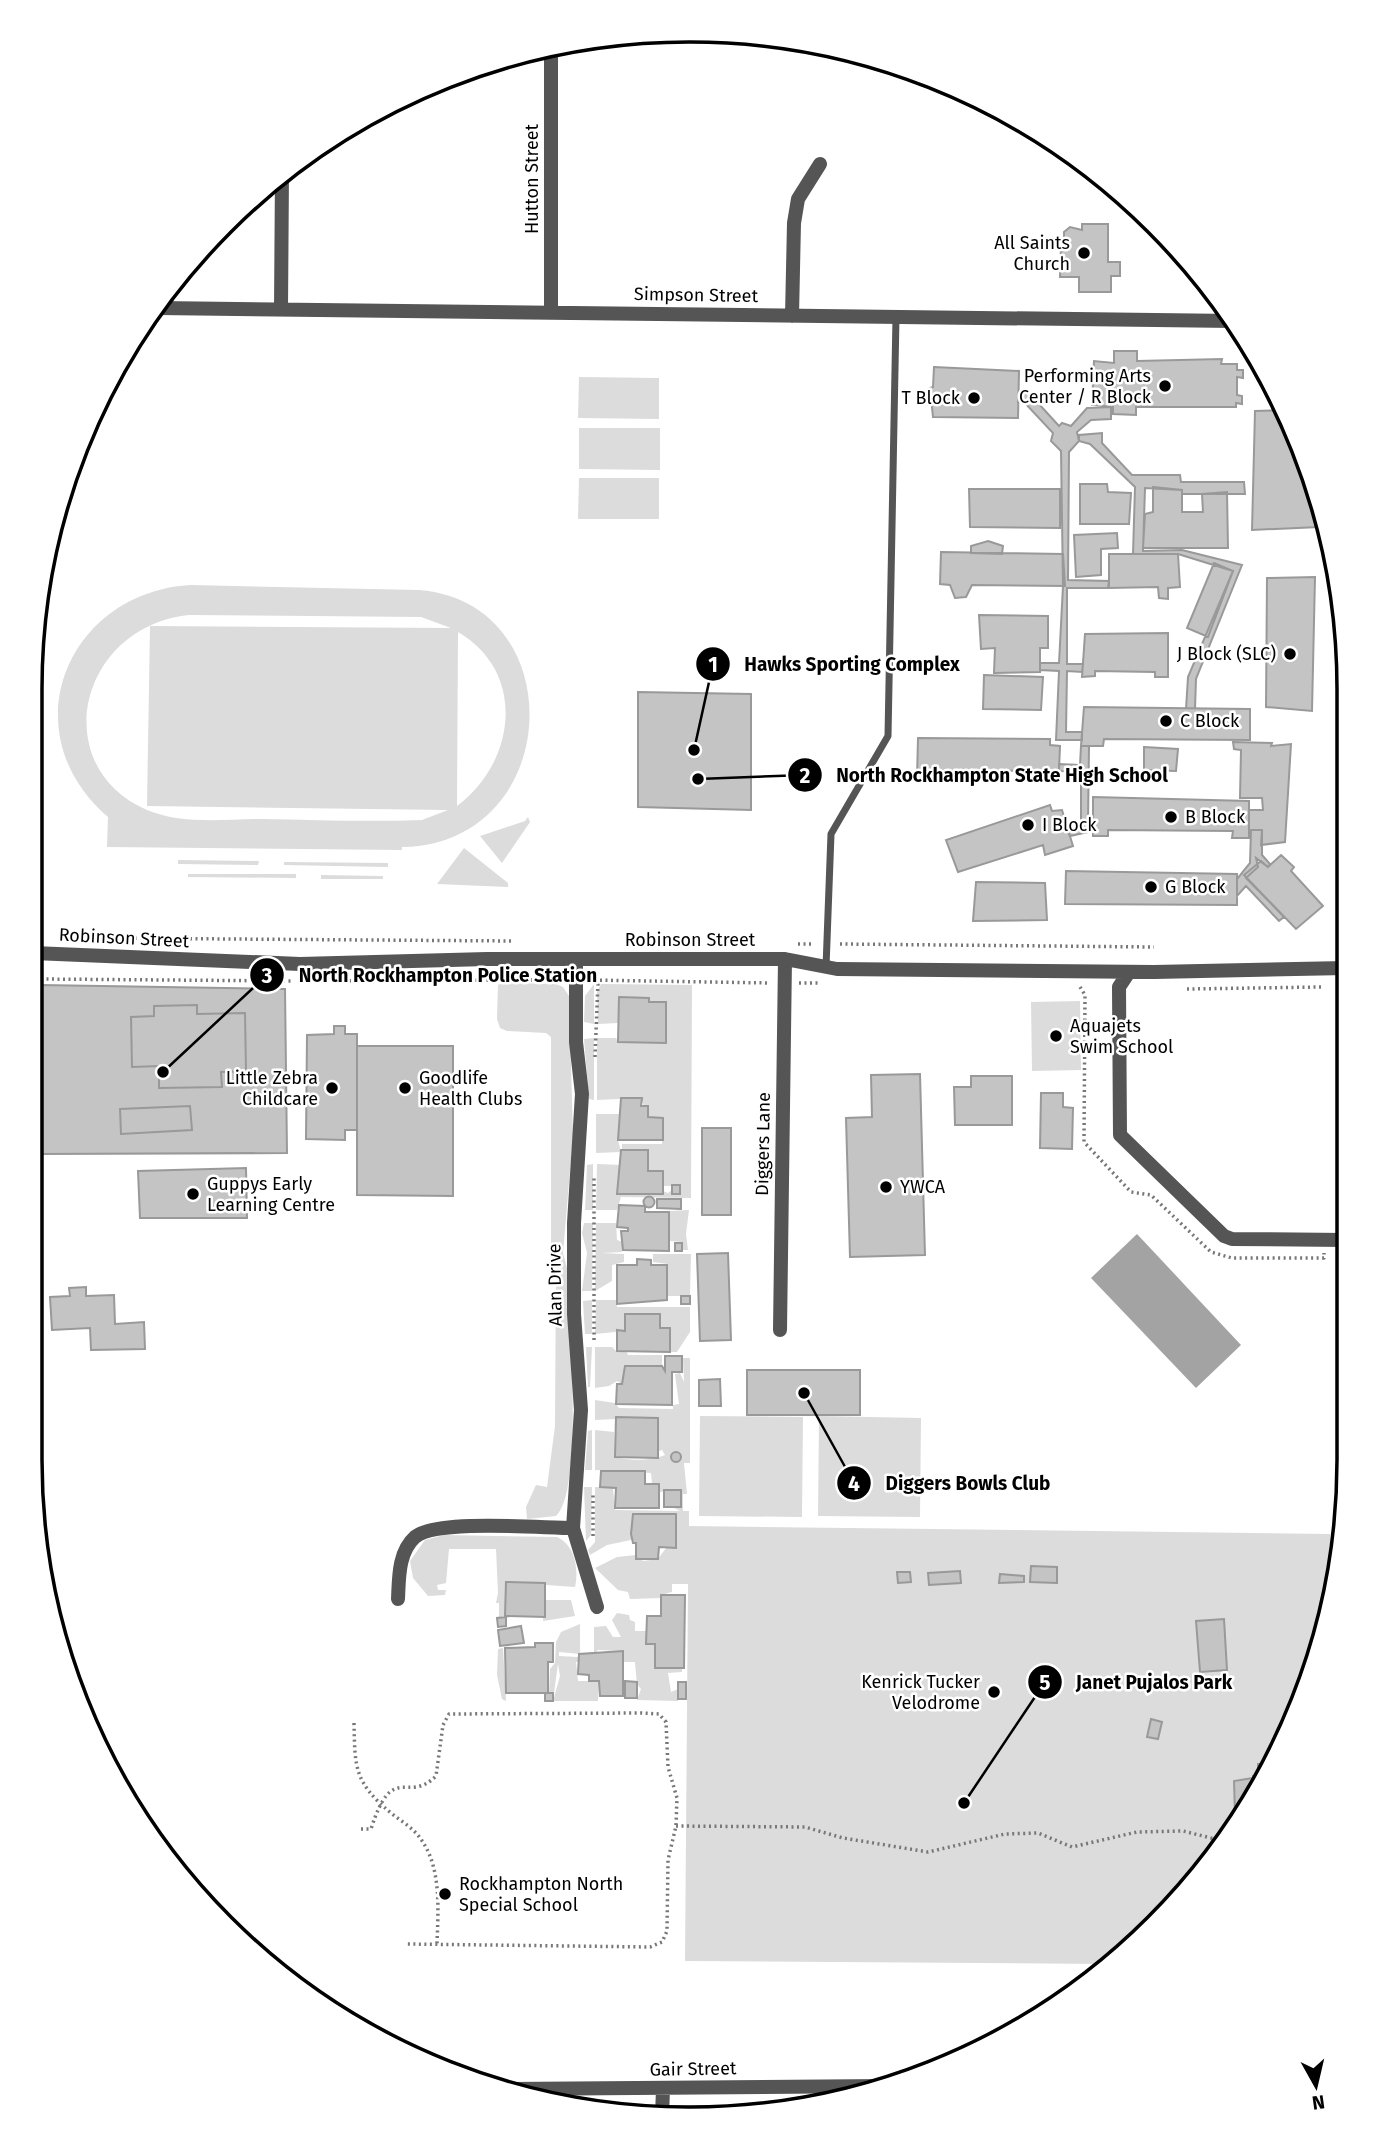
<svg xmlns="http://www.w3.org/2000/svg" width="1379" height="2149" viewBox="0 0 1379 2149" font-family="'Fira Sans',sans-serif">
<rect width="100%" height="100%" fill="#fff"/>
<path fill="#dcdcdc" fill-rule="evenodd" d="M579,377L659,378V419L578,418Z
M579,428H660V470L579,469Z
M579,478H659V519H578Z
M190,585L419,590C573,602 565,844 402,847V850L107,847L108,817C10,733 66,593 190,585ZM189,615L421,617L451,628L150,626L147,806L448,810L422,820C369,822 316,820 263,819C225,819 183,825 147,810C47,767 78,627 189,615ZM458,632C528,673 515,763 457,806Z
M528,817L530,822L502,863L480,836L525,821Z
M464,848L508,883V887L437,884Z
M178,860L259,861L258,865L178,864Z
M284,862L388,863V867L284,865Z
M188,874H296V878L188,877Z
M321,875L383,876V879H321Z
M502,983L556,984L563,987L569,996L573,1135L563,1253L567,1268C569,1310 584,1492 556,1516L527,1519L526,1507L536,1485L547,1487L555,1426L556,1263L551,1251V1037L546,1033L507,1031L500,1028L497,1019L498,985Z
M594,984V1024L584,1022L585,996Z
M601,984L692,985L691,1198L621,1197L617,1210H596L597,1164L621,1165V1171L618,1172V1194H663V1191L668,1193L672,1190V1194L680,1193V1186H663V1171H648L622,1150V1144H662L663,1118L648,1117L641,1098L597,1100V1038H616L618,1042L665,1043L666,1003L619,998L618,1023L598,1024L597,992Z
M1080,1001L1081,1070L1032,1071L1031,1002Z
M594,1038V1100L589,1099L584,1039Z
M596,1114H621L618,1140L621,1152L596,1153Z
M593,1164V1210H585L587,1165Z
M689,1210L686,1234L688,1250H682V1242L669,1241L670,1211Z
M584,1223H593L592,1291H582L587,1253L582,1233Z
M596,1223H616L617,1240L623,1242L622,1252L601,1253L624,1254V1262L612,1265V1281L595,1291Z
M653,1254H691L690,1296H668V1264L653,1262Z
M592,1300V1334H585L583,1301Z
M596,1300H616L617,1307H690V1332L677,1352H671V1328H660L659,1314H625V1331L595,1334Z
M586,1347H592L590,1387H588Z
M595,1347H612L616,1351L627,1352L628,1355H662V1366L622,1377V1384L617,1381L609,1386L595,1388Z
M683,1358H690V1463H684L687,1494H683V1511H689V1526L1330,1534V1596L1299,1712L1186,1894L1106,1964L685,1961L688,1584H672V1592L661,1595V1598L630,1599L628,1592L618,1590L595,1568L617,1557L636,1555L643,1561L658,1559L666,1548H676V1515L634,1514L631,1540L607,1545L590,1555L588,1550L595,1542V1487L613,1488L615,1510L680,1511L672,1507L681,1506V1491L659,1492V1484H652L651,1473L595,1470V1430L614,1432L615,1457C630,1461 650,1461 665,1455L662,1450L659,1451V1417L595,1420V1400L615,1403L619,1408L673,1409V1405L679,1404L675,1374L680,1373L684,1382Z
M700,1416L803,1417L802,1517L699,1516Z
M819,1416L921,1418L920,1517L818,1516Z
M592,1430V1470H585L588,1431Z
M584,1487H592L591,1535L586,1541Z
M444,1535L557,1537C575,1545 579,1569 575,1587L506,1582L505,1616L499,1617V1603H496L498,1593L496,1549H449L446,1583L437,1585L438,1590H446L445,1595L428,1596L413,1578L410,1561L425,1540Z
M545,1600H571L575,1616L543,1621Z
M617,1613L629,1615L630,1620L635,1622V1631H647V1644H655V1668H682V1672L668,1673L671,1692L678,1689V1701L637,1700L641,1689L637,1684L634,1652L635,1662H623L622,1651L598,1650L594,1654V1627L606,1626L613,1637H621L612,1620Z
M580,1624V1654L559,1652V1656L578,1657L579,1662H576L578,1681H599L598,1701H553L560,1676L558,1664L554,1693H549L550,1669L555,1663L556,1642L561,1632Z
M503,1648L506,1701L502,1699L497,1675L498,1649Z"/>
<path fill="#a3a3a3" d="M1137,1234L1241,1345L1196,1388L1091,1278Z"/>
<path fill="#c4c4c4" stroke="#999" stroke-width="2" d="M1082,224H1108V262H1120V276H1111V292H1079V277H1060L1061,244H1064V232L1070,227L1082,230Z
M1114,351H1137V361L1222,359L1221,364H1237V370H1243V378L1237,377V395L1242,396V404L1236,403V407H1136V415L1113,414V407L1092,405L1094,361L1114,363Z
M934,367L1019,371L1018,418L933,417L930,388L933,387Z
M1028,392L1059,426L1062,423L1071,426L1087,408L1111,407V419L1091,420L1077,432L1079,441L1069,452L1068,580L1109,581L1108,588H1067V664H1083L1082,672L1067,671L1066,732H1082V740H1056L1059,671L1040,670V663H1059L1063,586L1061,451L1051,441L1053,433L1024,402H1018L1019,393Z
M1286,410L1318,495L1319,527L1252,530L1255,411Z
M1102,433V443L1132,475H1180L1181,482H1244L1245,494H1182V490L1145,488L1143,551L1182,550L1242,565L1196,679L1195,709H1186L1188,677L1233,571L1178,554H1133L1135,487L1090,444L1079,441V435Z
M1080,484H1107L1108,492L1131,493L1129,524H1080Z
M1153,487L1182,490V512H1203L1202,494L1227,492L1228,548H1143L1145,514L1153,512Z
M969,489H1060V528L970,527Z
M1117,533L1118,548L1101,549V575L1076,577L1074,535Z
M988,541L1003,546L1002,554L971,553V546Z
M941,552L1063,554L1065,586L972,585L966,597L955,598L950,585L940,584Z
M1109,554H1178L1180,587L1168,588V599L1159,598L1158,587L1109,588Z
M1214,563L1233,571L1208,637L1187,628Z
M1315,577L1312,711L1266,707L1267,578Z
M979,615L1048,616V648H1040V672L994,673L995,648L981,649Z
M1168,633V677H1155V672L1095,671V676L1082,677L1085,634Z
M984,675L1043,677L1041,710L983,709Z
M638,692L751,694V810L638,807Z
M1084,707L1250,709V740L1104,739L1103,746H1081Z
M918,738L1050,739V745L1060,746L1059,771L942,770L941,778H917Z
M1233,742L1272,743L1271,746L1291,744L1285,842L1261,845L1262,830H1249V810H1263L1262,798H1240L1241,750L1234,749Z
M1081,746H1089L1088,823H1093V831L1070,836L1066,829L1081,825V772L1059,771V764L1080,765Z
M1144,747L1178,749L1176,771L1144,770Z
M1093,797L1249,801V838H1232L1233,831L1108,830V836H1093Z
M1050,805L1052,811L1062,810L1073,846L1045,855L1043,845L958,872L946,840Z
M1251,830H1262V855L1270,864L1268,867L1256,858L1258,867L1246,878L1284,917L1279,921L1246,886L1237,896V879L1250,863Z
M1281,855L1294,867L1291,871L1323,906L1296,929L1244,875L1261,861L1268,867Z
M1066,871L1237,874V905L1065,904Z
M976,882L1045,883L1047,920L973,921Z
M40,985L285,989L287,1153L39,1154Z
M619,997L649,998V1002H666V1043L618,1042Z
M197,1005V1014L245,1013L246,1071L221,1072L222,1087L159,1088V1066L132,1067L131,1017L154,1016V1006Z
M334,1026H345V1034H357V1130H345V1140L306,1139L307,1035L334,1034Z
M357,1046H453V1196L357,1195Z
M920,1074L925,1255L850,1257L846,1118L872,1117L871,1075Z
M971,1076H1012V1125H955L954,1087H971Z
M1041,1093H1063V1107L1073,1108L1072,1149L1040,1148Z
M621,1098H642L641,1106H648V1117L663,1118V1140H618Z
M190,1106L192,1130L121,1134L120,1109Z
M702,1128H731V1215H702Z
M621,1150H648V1171H663V1194H617Z
M246,1168L247,1218H140L138,1171Z
M672,1185H680V1194H672Z
M643.5 1202a5.5 5.5 0 1 1 11 0a5.5 5.5 0 1 1-11 0Z
M657,1199H681V1209L657,1208Z
M619,1205L645,1206V1212H669V1251L623,1250L621,1231H628V1228L617,1227Z
M675,1243H682V1251H675Z
M728,1253L731,1340L700,1341L697,1254Z
M637,1259L651,1260V1265H667V1300L617,1304V1265H637Z
M86,1287V1296L114,1295L115,1324L144,1322L145,1349L91,1350L90,1328L52,1330L50,1297L70,1296L69,1288Z
M681,1296H690V1304H681Z
M625,1314H660V1328H670V1352L617,1351V1330L625,1331Z
M665,1356H682V1372H672V1405L616,1404L617,1384H622L625,1366H662L665,1371Z
M747,1370H860V1415H747Z
M720,1379L721,1406H699V1380Z
M616,1417L658,1418V1458L615,1457Z
M671 1457a5 5 0 1 1 10 0a5 5 0 1 1-10 0Z
M601,1471H645V1484H659V1508H615L616,1488L600,1487Z
M664,1490H681V1507H664Z
M633,1514H676V1548L659,1547L658,1559H636V1543H633L631,1534Z
M1031,1566L1057,1567V1583L1030,1582Z
M960,1571L961,1583L929,1585L928,1573Z
M897,1572H910L911,1582L898,1583Z
M1000,1574L1024,1576V1582L999,1583Z
M506,1582L545,1583V1617L505,1616Z
M661,1595H685L684,1668H655V1644H646L647,1616H661Z
M506,1617V1626L498,1627L497,1618Z
M1224,1619L1227,1670L1200,1672L1196,1621Z
M521,1626L524,1643L500,1646L498,1630Z
M535,1643H553V1662H548V1693H506L505,1648L535,1647Z
M623,1651V1696H600L599,1681H589V1675L578,1674L579,1654Z
M625,1681L637,1682V1698H625Z
M678,1682H686V1699H678Z
M545,1693H553V1701H545Z
M1151,1719L1162,1722L1158,1739L1147,1737Z
M1258,1764H1267L1258,1777Z
M1253,1776H1259L1235,1815L1234,1781L1253,1778Z"/>
<g fill="none" stroke-linecap="round" stroke-linejoin="round">
<path stroke="#777" stroke-width="3.5" stroke-dasharray="2 3.5" stroke-linecap="butt" d="M91,938L513,941
M798,944H814
M840,944L1154,947
M40,969V979L294,981
M589,980L770,983
M316,981L560,980
M799,983H819
M1080,987L1085,995L1084,1142L1131,1192L1151,1195L1211,1252L1232,1258H1324V1253
M1187,989L1321,987
M595,1057L598,982
M594,1340V1177
M593,1536V1492
M354,1723C355,1768 354,1782 391,1813C401,1821 413,1828 420,1838C442,1867 438,1910 437,1944
M676,1826L805,1827L843,1838L928,1852L1005,1834L1038,1833L1072,1847L1137,1832L1183,1831L1219,1840
M361,1829H371C393,1760 407,1805 436,1776L443,1725L449,1714L641,1713L659,1714L666,1722L668,1767L677,1798L676,1826L668,1860L667,1931L662,1942L650,1947L407,1944"/>
<path stroke="#555" stroke-width="7" d="M512,55V64
M826,967L831,834L888,736L896,317"/>
<path stroke="#555" stroke-width="14" d="M551,47V311
M158,308L1234,321
M281,309L282,172
M792,316L794,223L798,199L820,164
M33,953L300,964L487,959H785L837,969L1154,972L1346,968
M576,959V1042L582,1094L574,1223V1314L581,1410L573,1528L597,1607
M1129,972L1119,987L1120,1135L1224,1236L1232,1239L1345,1240
M780,1330L785,959
M398,1599C399,1579 398,1552 415,1537C437,1519 541,1528 573,1528
M503,2089L884,2086
M662,2116L663,2089"/>
</g>
<g fill="#000" stroke="#fff" stroke-width="2.5">
<circle cx="1084" cy="253" r="7"/>
<circle cx="1165" cy="386" r="7"/>
<circle cx="974" cy="398" r="7"/>
<circle cx="1290" cy="654" r="7"/>
<circle cx="1166" cy="721" r="7"/>
<circle cx="1171" cy="817" r="7"/>
<circle cx="1028" cy="825" r="7"/>
<circle cx="1151" cy="887" r="7"/>
<circle cx="1056" cy="1036" r="7"/>
<circle cx="332" cy="1088" r="7"/>
<circle cx="405" cy="1088" r="7"/>
<circle cx="886" cy="1187" r="7"/>
<circle cx="193" cy="1194" r="7"/>
<circle cx="994" cy="1692" r="7"/>
<circle cx="445" cy="1894" r="7"/>
</g>
<g text-anchor="middle" stroke-width="5" stroke-linejoin="round" paint-order="stroke">
<g font-size="18" fill="#000" stroke="#fff">
<text transform="translate(532 179) rotate(-90)" y="6">Hutton Street</text>
<text transform="translate(696 295) rotate(1)" y="6">Simpson Street</text>
<text transform="translate(124 938) rotate(3)" y="6">Robinson Street</text>
<text x="690" y="946">Robinson Street</text>
<text transform="translate(763 1144) rotate(-89)" y="6">Diggers Lane</text>
<text transform="translate(555 1285) rotate(-91)" y="6">Alan Drive</text>
<text transform="translate(693 2069) rotate(-1)" y="6">Gair Street</text>
</g>
<g font-size="18" fill="#000" stroke="#fff" text-anchor="start">
<text x="1070" y="249" text-anchor="end">All Saints<tspan x="1070" dy="21">Church</tspan></text>
<text x="1151" y="382" text-anchor="end">Performing Arts<tspan x="1151" dy="21">Center / R Block</tspan></text>
<text x="960" y="404" text-anchor="end">T Block</text>
<text x="1276" y="660" text-anchor="end">J Block (SLC)</text>
<text x="1180" y="727">C Block</text>
<text x="1185" y="823">B Block</text>
<text x="1042" y="831">I Block</text>
<text x="1165" y="893">G Block</text>
<text x="1070" y="1032">Aquajets<tspan x="1070" dy="21">Swim School</tspan></text>
<text x="318" y="1084" text-anchor="end">Little Zebra<tspan x="318" dy="21">Childcare</tspan></text>
<text x="419" y="1084">Goodlife<tspan x="419" dy="21">Health Clubs</tspan></text>
<text x="207" y="1190">Guppys Early<tspan x="207" dy="21">Learning Centre</tspan></text>
<text x="900" y="1193">YWCA</text>
<text x="980" y="1688" text-anchor="end">Kenrick Tucker<tspan x="980" dy="21">Velodrome</tspan></text>
<text x="459" y="1890">Rockhampton North<tspan x="459" dy="21">Special School</tspan></text>
</g>
</g>
<path d="M0 0H1379V2149H0ZM689 42H690A647 647 0 0 1 1337 689V1460A647 647 0 0 1 690 2107H689A647 647 0 0 1 42 1460V689A647 647 0 0 1 689 42Z" fill="#fff" fill-rule="evenodd"/>
<path fill="none" stroke="#000" stroke-width="3.5" d="M689 42H690A647 647 0 0 1 1337 689V1460A647 647 0 0 1 690 2107H689A647 647 0 0 1 42 1460V689A647 647 0 0 1 689 42Z"/>
<path fill="none" stroke="#000" stroke-width="2.5" d="M694 750L713 664M698 779L805 775M163 1072L267 975M804 1393L854 1483M964 1803L1045 1682"/>
<g fill="#000" stroke="#fff" stroke-width="2.5">
<circle cx="694" cy="750" r="7"/>
<circle cx="698" cy="779" r="7"/>
<circle cx="163" cy="1072" r="7"/>
<circle cx="804" cy="1393" r="7"/>
<circle cx="964" cy="1803" r="7"/>
<circle cx="713" cy="664" r="18"/>
<circle cx="805" cy="775" r="18"/>
<circle cx="267" cy="975" r="18"/>
<circle cx="854" cy="1483" r="18"/>
<circle cx="1045" cy="1682" r="18"/>
</g>
<g font-size="21" text-anchor="middle" font-weight="bold" fill="#fff">
<text x="713" y="672">1</text>
<text x="805" y="783">2</text>
<text x="267" y="983">3</text>
<text x="854" y="1491">4</text>
<text x="1045" y="1690">5</text>
</g>
<g font-size="19" text-anchor="middle" font-weight="bold" fill="#000" stroke="#fff" stroke-width="5" stroke-linejoin="round" paint-order="stroke">
<text x="852" y="671">Hawks Sporting Complex</text>
<text x="1002" y="782">North Rockhampton State High School</text>
<text x="448" y="982">North Rockhampton Police Station</text>
<text x="968" y="1490">Diggers Bowls Club</text>
<text x="1154" y="1689">Janet Pujalos Park</text>
</g>
<g transform="translate(1316 2086) rotate(172)" stroke="#ffffff" stroke-width="5" paint-order="stroke">
<path d="M0-5L12 26L0 18L-12 26Z" fill="#000000"/>
<text y="-10" font-size="19" font-weight="bold" text-anchor="middle" fill="#000000">N</text>
</g>
</svg>
